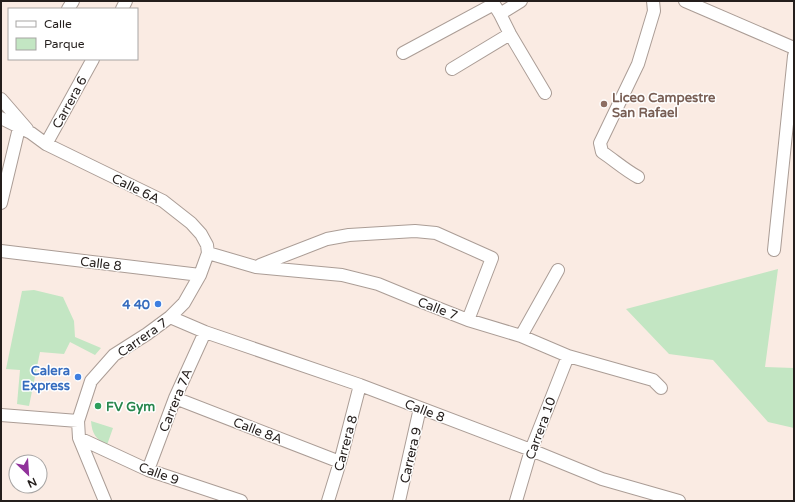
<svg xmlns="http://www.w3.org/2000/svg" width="795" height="502" viewBox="0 0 795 502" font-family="'Varela Round',sans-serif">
<rect width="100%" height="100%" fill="#faebe3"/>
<path fill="#c3e6c3" d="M778,269L765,367L794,368V428L768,422L713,360L669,354L626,309Z
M34,290L63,297L74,321L75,337L101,348L95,355L70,342L64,354L40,352L29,406L17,404L20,370L6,369L22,291Z
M91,421L113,428L107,445C96,439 92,434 91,421Z"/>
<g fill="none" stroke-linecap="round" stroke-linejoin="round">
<g stroke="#ab9d96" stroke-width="14">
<path id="minor" d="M492,1L500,14L510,34L545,93
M685,1L794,48
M68,9L73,1
M122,9L126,1
M500,14L521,1
M403,53L494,4
M452,69L510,34
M1,99L27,129
M1,118L31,133L46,144L163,201L191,223L201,234L207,245L208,253
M46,144L93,59
M638,177C625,170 614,160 602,152L600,143L638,64L654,11L653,1
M1,203L19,128
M774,250L794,56
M1,251L200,275
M208,253L256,267L342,275L378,284L412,298L468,320L521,336L568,356L653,380L661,388
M260,265L327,239L349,235L415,231L436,233L492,258L468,320
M170,317L205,332L360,385L531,450L602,479L679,501
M521,336L558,270
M175,398L340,462
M1,415L78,421
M79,438L148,470L241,501
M148,470L175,398L205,332
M105,501L79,438L78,421L91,381L114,355L147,334L170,317L184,303L200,275L208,253
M328,501L340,462L360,385
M399,501L420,408
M516,501L531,450L568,356"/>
</g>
<use href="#minor" stroke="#fff" stroke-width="12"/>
</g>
<circle fill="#8d6e63" stroke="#fff" stroke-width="1.5" cx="604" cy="104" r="4"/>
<g fill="#3f7fe0" stroke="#fff" stroke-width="1.5">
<circle cx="158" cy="304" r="4"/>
<circle cx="78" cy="377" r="4"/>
</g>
<circle fill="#2e9e5b" stroke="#fff" stroke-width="1.5" cx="98" cy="406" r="4"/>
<g text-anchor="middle" stroke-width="3" stroke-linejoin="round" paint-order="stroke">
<g font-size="13" font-weight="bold" fill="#785e54" stroke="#fff" text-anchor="start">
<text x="612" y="102">Liceo Campestre<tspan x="612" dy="15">San Rafael</tspan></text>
</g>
<g font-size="13" fill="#241e1c" stroke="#fff">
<text transform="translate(69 102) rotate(-61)" y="5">Carrera 6</text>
<text transform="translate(136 188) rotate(26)" y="5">Calle 6A</text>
<text transform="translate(101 263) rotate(7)" y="5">Calle 8</text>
<text transform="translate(438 308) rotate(21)" y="5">Calle 7</text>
<text transform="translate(142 337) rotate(-35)" y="5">Carrera 7</text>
<text transform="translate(175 400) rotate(-68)" y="5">Carrera 7A</text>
<text transform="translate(425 410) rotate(21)" y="5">Calle 8</text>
<text transform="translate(540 428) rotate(-70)" y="5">Carrera 10</text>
<text transform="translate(258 430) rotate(21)" y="5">Calle 8A</text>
<text transform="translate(345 443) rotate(-75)" y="5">Carrera 8</text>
<text transform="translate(410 455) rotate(-77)" y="5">Carrera 9</text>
<text transform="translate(159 473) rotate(20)" y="5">Calle 9</text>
</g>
<g font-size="13" font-weight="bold" fill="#366cbe" stroke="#fff" text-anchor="end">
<text x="150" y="309">4 40</text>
<text x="70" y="375">Calera<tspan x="70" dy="15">Express</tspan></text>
</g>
<g font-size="13" font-weight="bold" fill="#27864d" stroke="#fff" text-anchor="start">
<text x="106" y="411">FV Gym</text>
</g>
</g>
<rect width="795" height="502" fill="none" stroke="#241e1c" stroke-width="4"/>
<rect x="8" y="8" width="130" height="52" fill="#ffffff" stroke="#a7a5a4"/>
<rect x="16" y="21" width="20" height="6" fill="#ffffff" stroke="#a7a5a4"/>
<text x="44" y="28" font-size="12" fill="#241e1c">Calle</text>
<rect x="16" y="38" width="20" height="12" fill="#c3e6c3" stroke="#a7a5a4"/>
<text x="44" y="48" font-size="12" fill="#241e1c">Parque</text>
<g transform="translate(28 474) rotate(155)"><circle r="19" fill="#ffffff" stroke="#a7a5a4"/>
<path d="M0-3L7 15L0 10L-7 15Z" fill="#91329b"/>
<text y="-6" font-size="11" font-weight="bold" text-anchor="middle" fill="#241e1c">N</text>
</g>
</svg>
